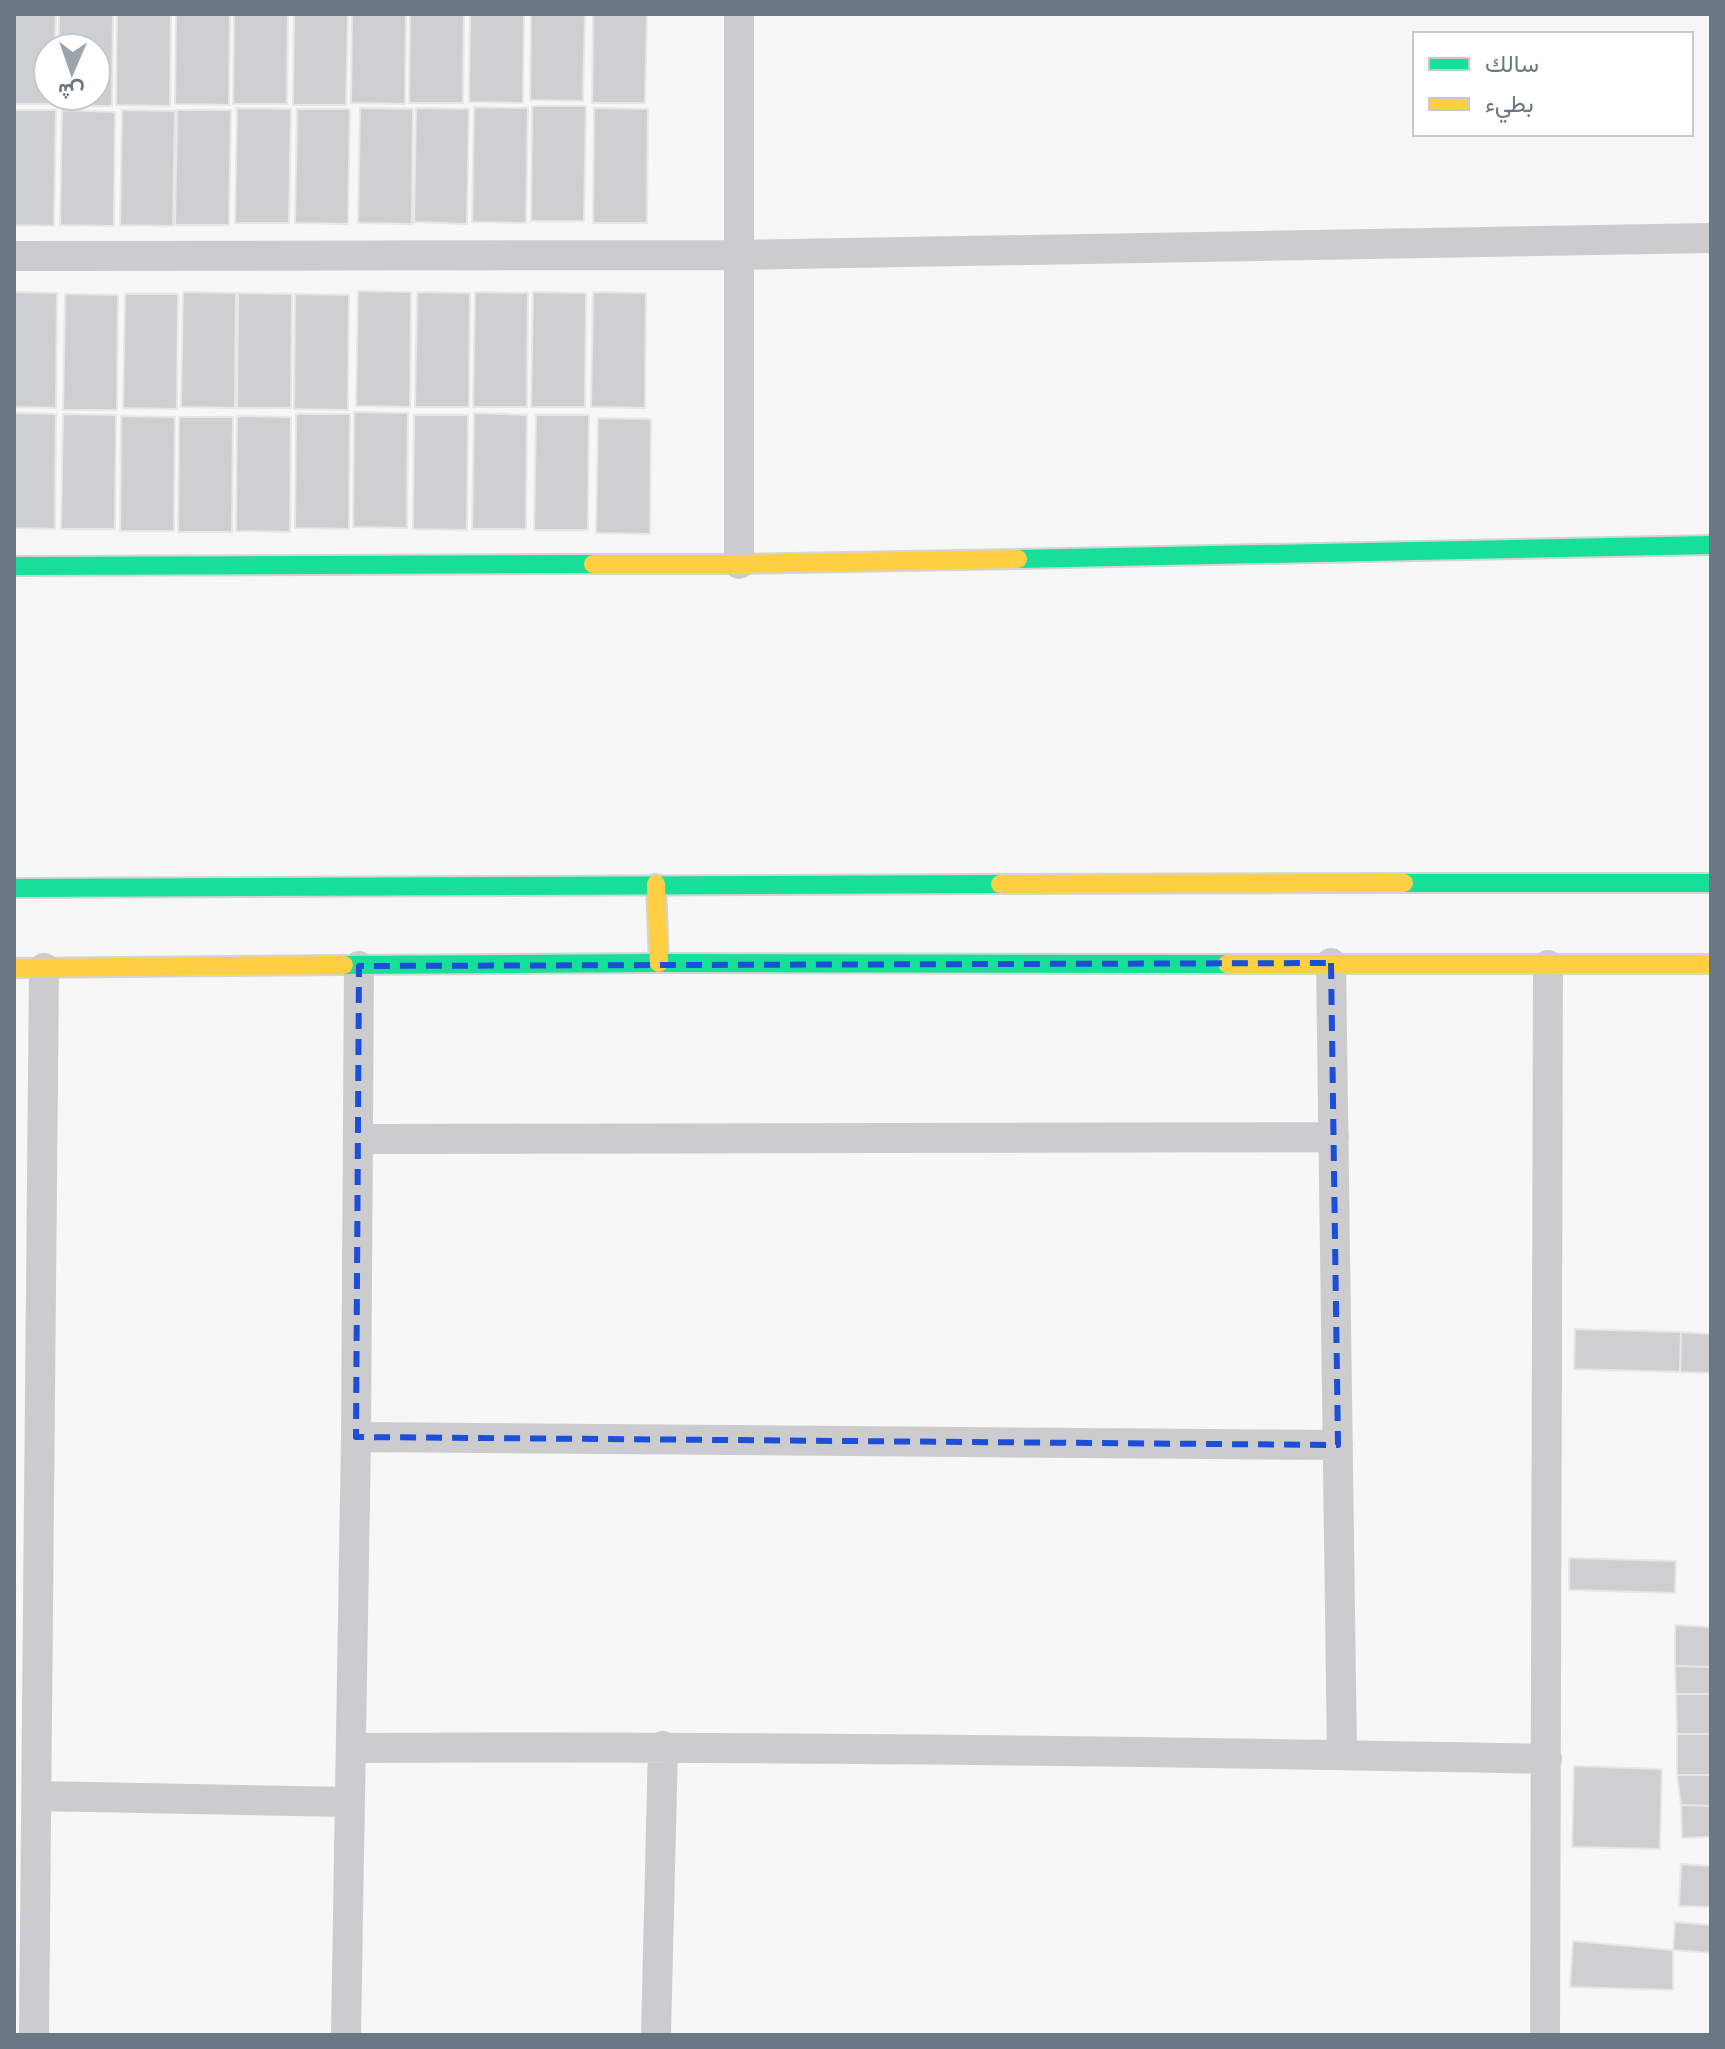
<svg xmlns="http://www.w3.org/2000/svg" width="1725" height="2049" viewBox="0 0 1725 2049" font-family="'Roboto Condensed',Vazirmatn,sans-serif">
<rect width="100%" height="100%" fill="#f7f7f7"/>
<path fill="#cecfd0" stroke="#e7e7e6" stroke-width="2" d="M14,14H56L55,48H48V96H55V104H14Z
M59,14H113L112,106H58V96H96V48H59Z
M117,14H171L170,106L116,105Z
M176,14H230L229,105L175,104Z
M234,14H288L287,104H233Z
M294,14H348L346,105H293Z
M352,14H406L405,104L351,103Z
M410,14H464L463,103H409Z
M470,14H524L523,103L469,102Z
M531,14H585L583,101L530,100Z
M593,14H647L645,103H592Z
M532,106H586L584,221H531Z
M474,107L528,108L526,223L472,222Z
M237,108L291,109L289,223H235Z
M360,108L413,109L412,224L358,223Z
M416,108L469,109L467,224L414,222Z
M594,108L648,109L647,223H593Z
M297,109H350L348,224L295,223Z
M14,110H56L54,226L14,225Z
M62,110L115,112L114,226L60,225Z
M122,110L175,111L173,226L120,225Z
M177,110H231L229,225H175Z
M358,291L411,292L410,407L356,406Z
M14,292L57,293L56,408L14,407Z
M183,292L236,293L235,408L181,407Z
M417,292L470,293L469,407H415Z
M475,292L528,293L527,407H473Z
M533,292L586,293L585,407H531Z
M593,292L646,293L645,408L591,407Z
M238,293L292,294L291,408H237Z
M65,294L118,295L117,410H63Z
M125,294H178L177,409L123,408Z
M295,294L349,295L348,410L294,409Z
M354,412L408,413L407,528L353,527Z
M14,413L56,414L55,529L14,528Z
M474,413L527,415L526,529H472Z
M63,414L116,415L115,529H61Z
M296,414H350L349,529L295,528Z
M414,415H468L467,530L413,529Z
M536,415H589L588,530H534Z
M121,416L175,417L174,531H120Z
M237,416L291,417L290,532L236,531Z
M179,417H233L232,532H178Z
M598,418L651,419L650,534L596,533Z
M1575,1329L1681,1332L1680,1372L1574,1369Z
M1681,1332L1711,1334V1373L1680,1372Z
M1569,1558L1676,1561L1675,1593L1569,1590Z
M1675,1625L1711,1627V1667L1675,1666Z
M1675,1666L1711,1667V1694H1676Z
M1676,1694H1711V1734H1677Z
M1677,1734H1711V1775H1677Z
M1574,1766L1662,1769L1660,1849L1572,1847Z
M1677,1775H1711V1806L1681,1805Z
M1681,1805L1711,1806V1837L1682,1838Z
M1681,1864L1711,1866V1907L1679,1906Z
M1675,1922L1711,1925V1953L1673,1950Z
M1573,1941L1673,1950V1990L1570,1987Z"/>
<g fill="none" stroke-linecap="round" stroke-linejoin="round">
<g stroke="#d3d4d5" stroke-width="22">
<path id="fast" d="M1018,559L1711,545
M14,566L593,564
M1404,883H1711
M14,888L1000,884
M344,965L659,963L1227,964"/>
</g>
<g stroke="#d3d4d5" stroke-width="22">
<path id="slow" d="M593,564H739L1018,559
M656,884L659,963
M1000,884L1404,883
M1227,964H1711
M14,968L344,965"/>
</g>
<path stroke="#ccccce" stroke-width="30" d="M739,14V564
M14,256L738,255L1711,238
M1331,963L1342,1755
M358,1139L1334,1137
M356,1437L1338,1445
M351,1748C750,1746 1149,1751 1547,1759
M37,1796L350,1802
M34,2035L44,968
M346,2035L356,1437L359,966
M656,2035L663,1746
M1545,2035L1548,965"/>
<use href="#fast" stroke="#16e098" stroke-width="18"/>
<use href="#slow" stroke="#ffcf43" stroke-width="18"/>
</g>
<path fill="none" stroke="#1d4ed8" stroke-width="6" stroke-dasharray="16 10" stroke-linejoin="round" d="M1331,963L1338,1445L356,1437L359,966Z"/>
<rect width="1725" height="2049" fill="none" stroke="#6a7784" stroke-width="32"/>
<rect x="1413" y="32" width="280" height="104" fill="#ffffff" stroke="#c3c9ce" stroke-width="2"/>
<rect x="1429" y="58" width="40" height="12" fill="#16e098" stroke="#c3c9ce" stroke-width="2"/>
<text x="1485" y="72" font-size="24" fill="#6a7784">سالك</text>
<rect x="1429" y="98" width="40" height="12" fill="#ffcf43" stroke="#c3c9ce" stroke-width="2"/>
<text x="1485" y="112" font-size="24" fill="#6a7784">بطيء</text>
<g transform="translate(72 72) rotate(182)"><circle r="38" fill="#ffffff" stroke="#c3c9ce" stroke-width="2"/>
<path d="M0-6L14 30L0 20L-14 30Z" fill="#9ba4ac"/>
<text y="-12" font-size="22" font-weight="bold" text-anchor="middle" fill="#6a7784">ش</text>
</g>
</svg>
